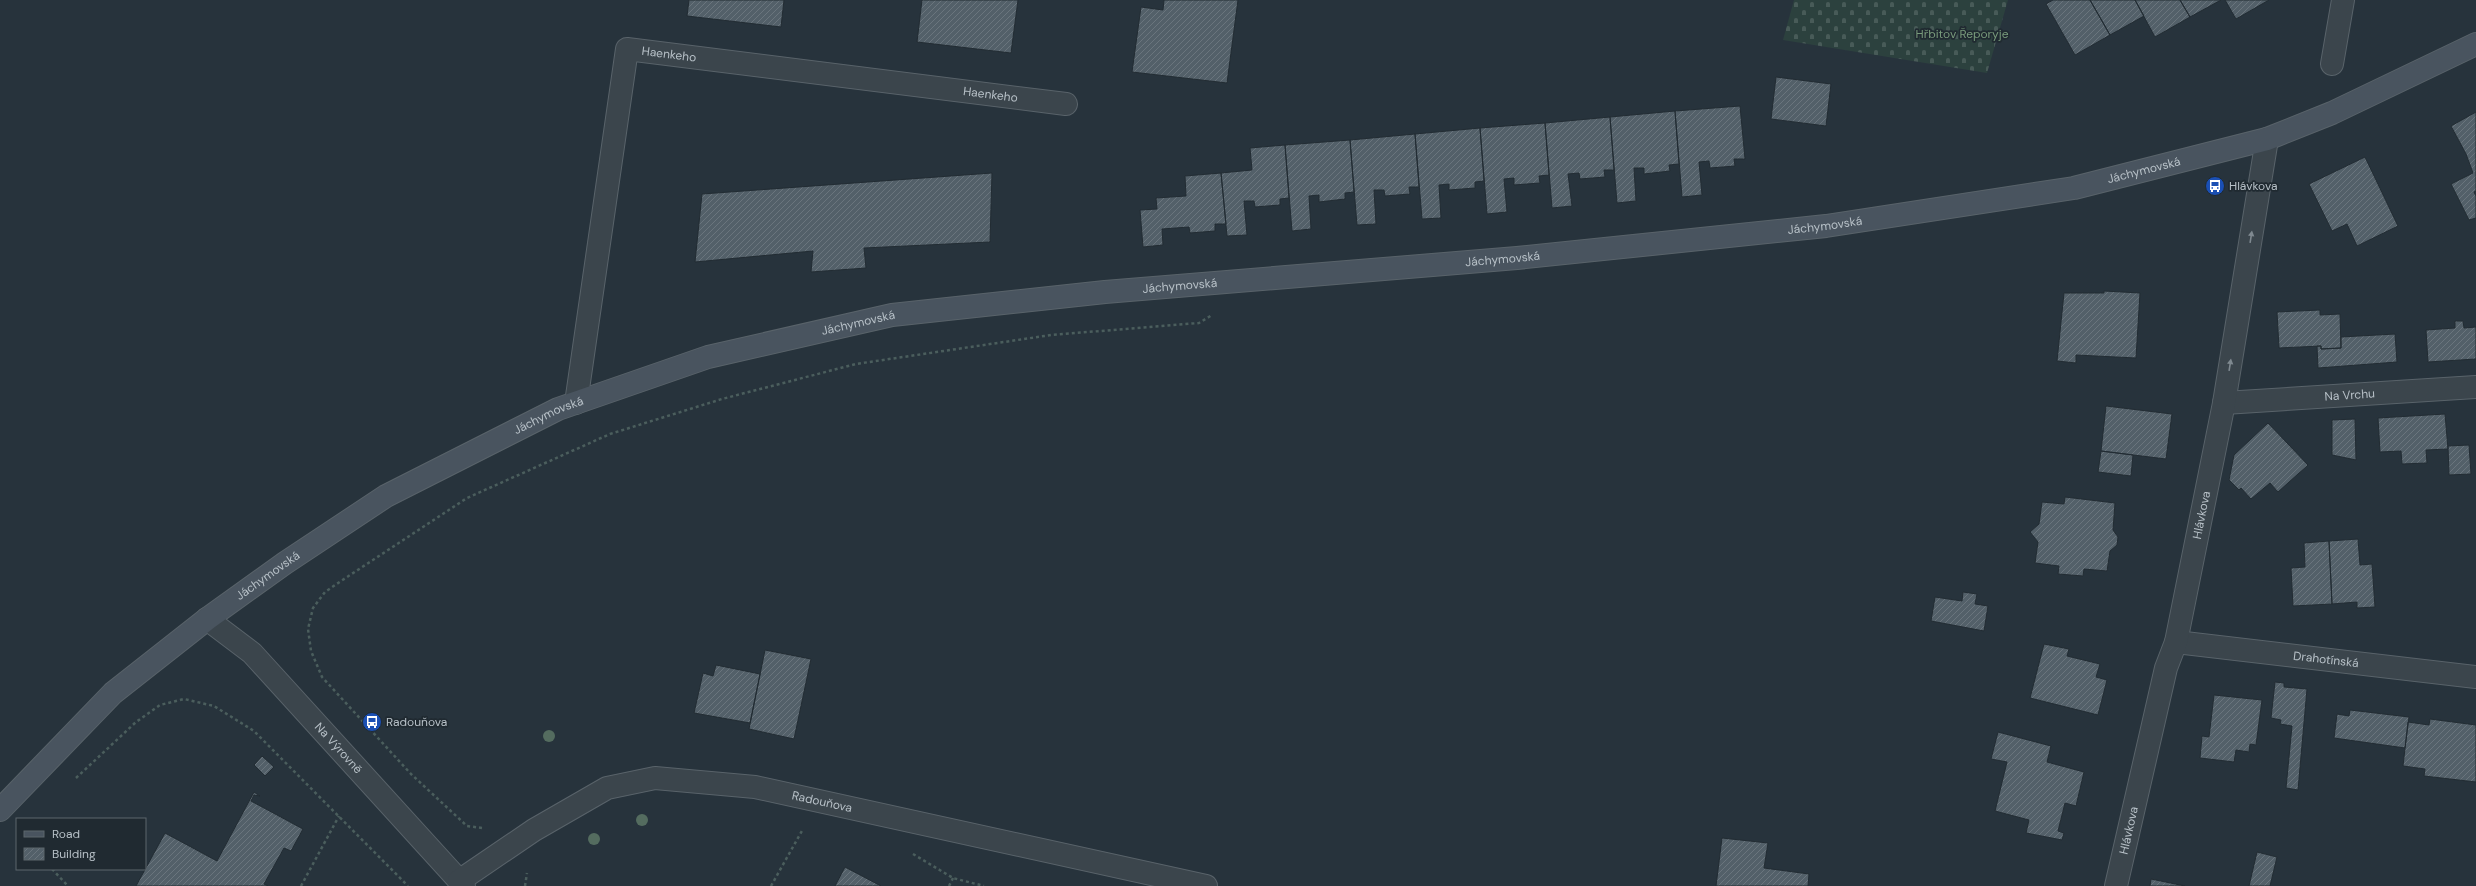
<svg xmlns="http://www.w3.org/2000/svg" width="2476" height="886" viewBox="0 0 2476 886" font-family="'DM Sans',sans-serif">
<defs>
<pattern id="cemetery-stones" width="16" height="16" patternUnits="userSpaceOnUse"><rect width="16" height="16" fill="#2c413e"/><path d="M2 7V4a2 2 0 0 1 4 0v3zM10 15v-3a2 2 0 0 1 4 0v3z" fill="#485b58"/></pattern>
<pattern id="building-hatch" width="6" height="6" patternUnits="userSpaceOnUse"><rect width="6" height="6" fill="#536069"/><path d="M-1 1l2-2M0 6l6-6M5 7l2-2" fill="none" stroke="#6a757d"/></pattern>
</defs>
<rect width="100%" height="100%" fill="#27333c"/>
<path fill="url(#cemetery-stones)" d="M1794,0H2008L1987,73L1783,40Z"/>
<path fill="url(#building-hatch)" stroke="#222c33" d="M689,0H784L781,27L687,16Z
M922,0H1018L1011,53L917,42Z
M1164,0H1238L1227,83L1132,72L1141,7L1163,10Z
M2053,0H2090L2110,35L2075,55L2046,4Z
M2090,0H2135L2144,16L2110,35Z
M2135,0H2180L2190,17L2155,37Z
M2180,0H2221L2190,17Z
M2225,0H2269L2236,19Z
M1776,77L1831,84L1826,126L1771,119Z
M1740,106L1745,159H1734L1735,166L1710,168L1709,161L1699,162L1702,195L1682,197L1675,111Z
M1675,111L1679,164L1669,165L1670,171L1644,174V168H1634L1636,201L1617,203L1610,117Z
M2476,112V191L2474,192L2476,196V218L2469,220L2451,184L2473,173L2466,154L2451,126Z
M1610,117L1614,170H1604L1605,177L1580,179L1579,173L1568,174L1572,206L1552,208L1545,123Z
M1545,123L1549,175L1539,176L1540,183L1514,185V178L1504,179L1507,212L1487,214L1480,128Z
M1480,128L1484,181L1475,182V188L1449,190V184L1439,185L1441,218L1422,219L1415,134Z
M1415,134L1419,187H1409L1410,194L1385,196L1384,190H1374L1376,224L1357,225L1350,140Z
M1350,140L1354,192L1345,193V199L1319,202V195L1309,196L1311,229L1292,231L1285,145Z
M1285,145L1289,198L1280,199V205L1255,207L1254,201H1244L1247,235L1227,236L1221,173L1252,170L1250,148Z
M2365,157L2398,226L2357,246L2347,224L2332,231L2309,184Z
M992,173L990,242L864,248L866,268L811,272L813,251L695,262L702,194Z
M1221,173L1226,224H1215V231L1190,233L1189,227L1162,229L1163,245L1143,247L1140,210L1157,209L1156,198L1186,196L1185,176Z
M2104,291L2140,293L2136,358L2076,355V363L2057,361L2064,293H2104Z
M2320,310V315L2340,314L2341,348L2321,349V346L2279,348L2277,312Z
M2455,321H2463L2464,328L2476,327V359L2428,362L2426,330L2455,328Z
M2395,334L2397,362L2318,368L2317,346H2321V349L2341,348V337Z
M2106,406L2172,414L2166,459L2101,451Z
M2445,414L2448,449L2426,450L2427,463L2402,464L2401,451L2380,452L2378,418Z
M2355,419L2356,460L2332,455V420Z
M2268,423L2308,465L2278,492L2270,483L2251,499L2241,488L2239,490L2229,480L2234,455Z
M2469,445L2471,474L2449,475L2448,446Z
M2101,451L2133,455L2131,476L2098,472Z
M2065,497L2115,503L2113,530L2118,537L2117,545L2110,551L2107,571L2084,569L2083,576L2058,574L2059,566L2035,563L2038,542L2030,532L2039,524L2042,502L2064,504Z
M2358,539L2360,565L2372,564L2375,607L2357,608V602L2332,604L2329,541Z
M2329,541L2332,604L2293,606L2291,568L2305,567L2304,543Z
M1963,592L1977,594L1975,604L1988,606L1984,631L1931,621L1935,597L1962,601Z
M2044,644L2069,649L2067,656L2100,664L2096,677L2107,680L2098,715L2030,698Z
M765,650L811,659L794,739L749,729Z
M716,665L760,674L750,723L694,713L703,673L713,676Z
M2275,682L2284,683V687L2307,689L2298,790L2286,788L2292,726L2280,724L2281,720L2271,718Z
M2214,695L2262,700L2256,745L2250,744L2249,752L2236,750L2234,762L2200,758L2202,736L2209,737Z
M2350,710L2409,717L2405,748L2334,738L2337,714L2349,716Z
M2430,719L2476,725V782L2424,776L2425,769L2403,766L2408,722L2429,725Z
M1998,732L2051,746L2047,762L2084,772L2076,806L2065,803L2058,831L2064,833L2062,840L2026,833L2029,820L1995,811L2007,762L1991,759Z
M262,756L274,767L265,776L254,765Z
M254,792L260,796L254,795L251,801L303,829L291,851L284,848L264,884L268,886H136L165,833L217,861Z
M1722,838L1768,843L1764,868L1809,874L1808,886H1716Z
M2257,852L2277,857L2270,886H2249Z
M845,867L881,886H835Z
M2151,879L2185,886H2150Z"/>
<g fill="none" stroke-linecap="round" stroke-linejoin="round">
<g stroke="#59636a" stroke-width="24">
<g id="street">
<path d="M2332,64L2343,0"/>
<path id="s1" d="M576,403L627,49L1066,104"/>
<path id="s2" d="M2224,403L2476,387"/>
<path id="s3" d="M207,619L252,653L464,886"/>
<path id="s4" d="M2176,642L2476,677"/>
<path id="s5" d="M459,881L534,830L607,788L655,778L755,787L1206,886"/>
<path id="s6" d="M2116,886L2166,668L2176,642L2224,403L2267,139"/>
</g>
</g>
<g stroke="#59636a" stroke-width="24">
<g id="secondary">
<path id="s7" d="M0,810L113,693L207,619L285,563L386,496L558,409L708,357L892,315L1105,292L1517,258L1826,226L2074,188L2267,139L2332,113L2476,44"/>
</g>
</g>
<path stroke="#4b5e5d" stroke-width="2.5" stroke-dasharray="3 3" stroke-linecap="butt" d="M76,778L136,722L160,705L184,699L214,706L254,731L408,886
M482,828L467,826L411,774L322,677L311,651L308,629L313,608L325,592L341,581L467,498L610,434L722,399L856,364L1051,335L1199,323L1212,315
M913,854L953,878L984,886
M52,869L68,886
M301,886L339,816
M525,886L527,873
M771,886L803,829
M949,886L953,878"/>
<use href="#street" stroke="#3b454c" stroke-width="22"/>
<use href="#secondary" stroke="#49545f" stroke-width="22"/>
</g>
<g fill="#546c5f">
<circle cx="549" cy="736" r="6"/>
<circle cx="642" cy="820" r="6"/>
<circle cx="594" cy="839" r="6"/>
</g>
<defs><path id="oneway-solid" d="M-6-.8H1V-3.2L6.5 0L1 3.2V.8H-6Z"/></defs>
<g fill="#7f8990">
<use href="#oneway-solid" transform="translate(2251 237) rotate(-81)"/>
<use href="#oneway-solid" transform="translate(2230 365) rotate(-81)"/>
</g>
<defs>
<g id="bus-disc" transform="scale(1)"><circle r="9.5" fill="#1a4fb4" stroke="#202a31"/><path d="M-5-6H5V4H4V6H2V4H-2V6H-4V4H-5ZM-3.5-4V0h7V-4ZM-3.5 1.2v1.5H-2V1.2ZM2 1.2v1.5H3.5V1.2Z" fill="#fff"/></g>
</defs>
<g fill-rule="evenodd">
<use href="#bus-disc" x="2215" y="186"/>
<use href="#bus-disc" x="372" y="722"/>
</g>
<g text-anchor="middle" stroke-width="3.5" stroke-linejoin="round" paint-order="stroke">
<g font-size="12" fill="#789a7b" stroke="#202a31">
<text x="1962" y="38">Hřbitov Řeporyje</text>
</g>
<g font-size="12" fill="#b7c0c7" stroke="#202a31">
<text dy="4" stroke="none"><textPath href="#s1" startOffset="400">Haenkeho</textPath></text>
<text dy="4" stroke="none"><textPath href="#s1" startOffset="724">Haenkeho</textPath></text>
<text dy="4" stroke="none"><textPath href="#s7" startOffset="2301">Jáchymovská</textPath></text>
<text dy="4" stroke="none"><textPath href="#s7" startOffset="1977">Jáchymovská</textPath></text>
<text dy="4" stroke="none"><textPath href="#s7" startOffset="1653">Jáchymovská</textPath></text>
<text dy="4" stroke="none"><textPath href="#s7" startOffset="1329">Jáchymovská</textPath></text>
<text dy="4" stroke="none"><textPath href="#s7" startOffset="1005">Jáchymovská</textPath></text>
<text dy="4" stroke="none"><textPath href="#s2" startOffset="126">Na Vrchu</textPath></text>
<text dy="4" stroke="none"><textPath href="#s7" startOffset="681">Jáchymovská</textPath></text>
<text dy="4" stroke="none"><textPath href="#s6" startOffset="381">Hlávkova</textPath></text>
<text dy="4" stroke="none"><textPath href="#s7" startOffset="357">Jáchymovská</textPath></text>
<text dy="4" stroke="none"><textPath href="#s4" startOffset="151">Drahotínská</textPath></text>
<text dy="4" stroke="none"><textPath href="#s3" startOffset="185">Na Výrovně</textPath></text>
<text dy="4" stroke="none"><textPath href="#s5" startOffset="393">Radouňova</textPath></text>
<text dy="4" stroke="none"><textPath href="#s6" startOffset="57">Hlávkova</textPath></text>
</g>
<g font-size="12" fill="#b7c0c7" stroke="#202a31" text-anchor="start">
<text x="2229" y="190">Hlávkova</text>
<text x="386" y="726">Radouňova</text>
</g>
</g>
<rect x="16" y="818" width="130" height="52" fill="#202a31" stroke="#5c666d"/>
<rect x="24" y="831" width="20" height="6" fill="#49545f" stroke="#5c666d"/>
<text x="52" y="838" font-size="12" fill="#b7c0c7">Road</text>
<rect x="24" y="848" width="20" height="12" fill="url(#building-hatch)" stroke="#5c666d"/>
<text x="52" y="858" font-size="12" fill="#b7c0c7">Building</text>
</svg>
